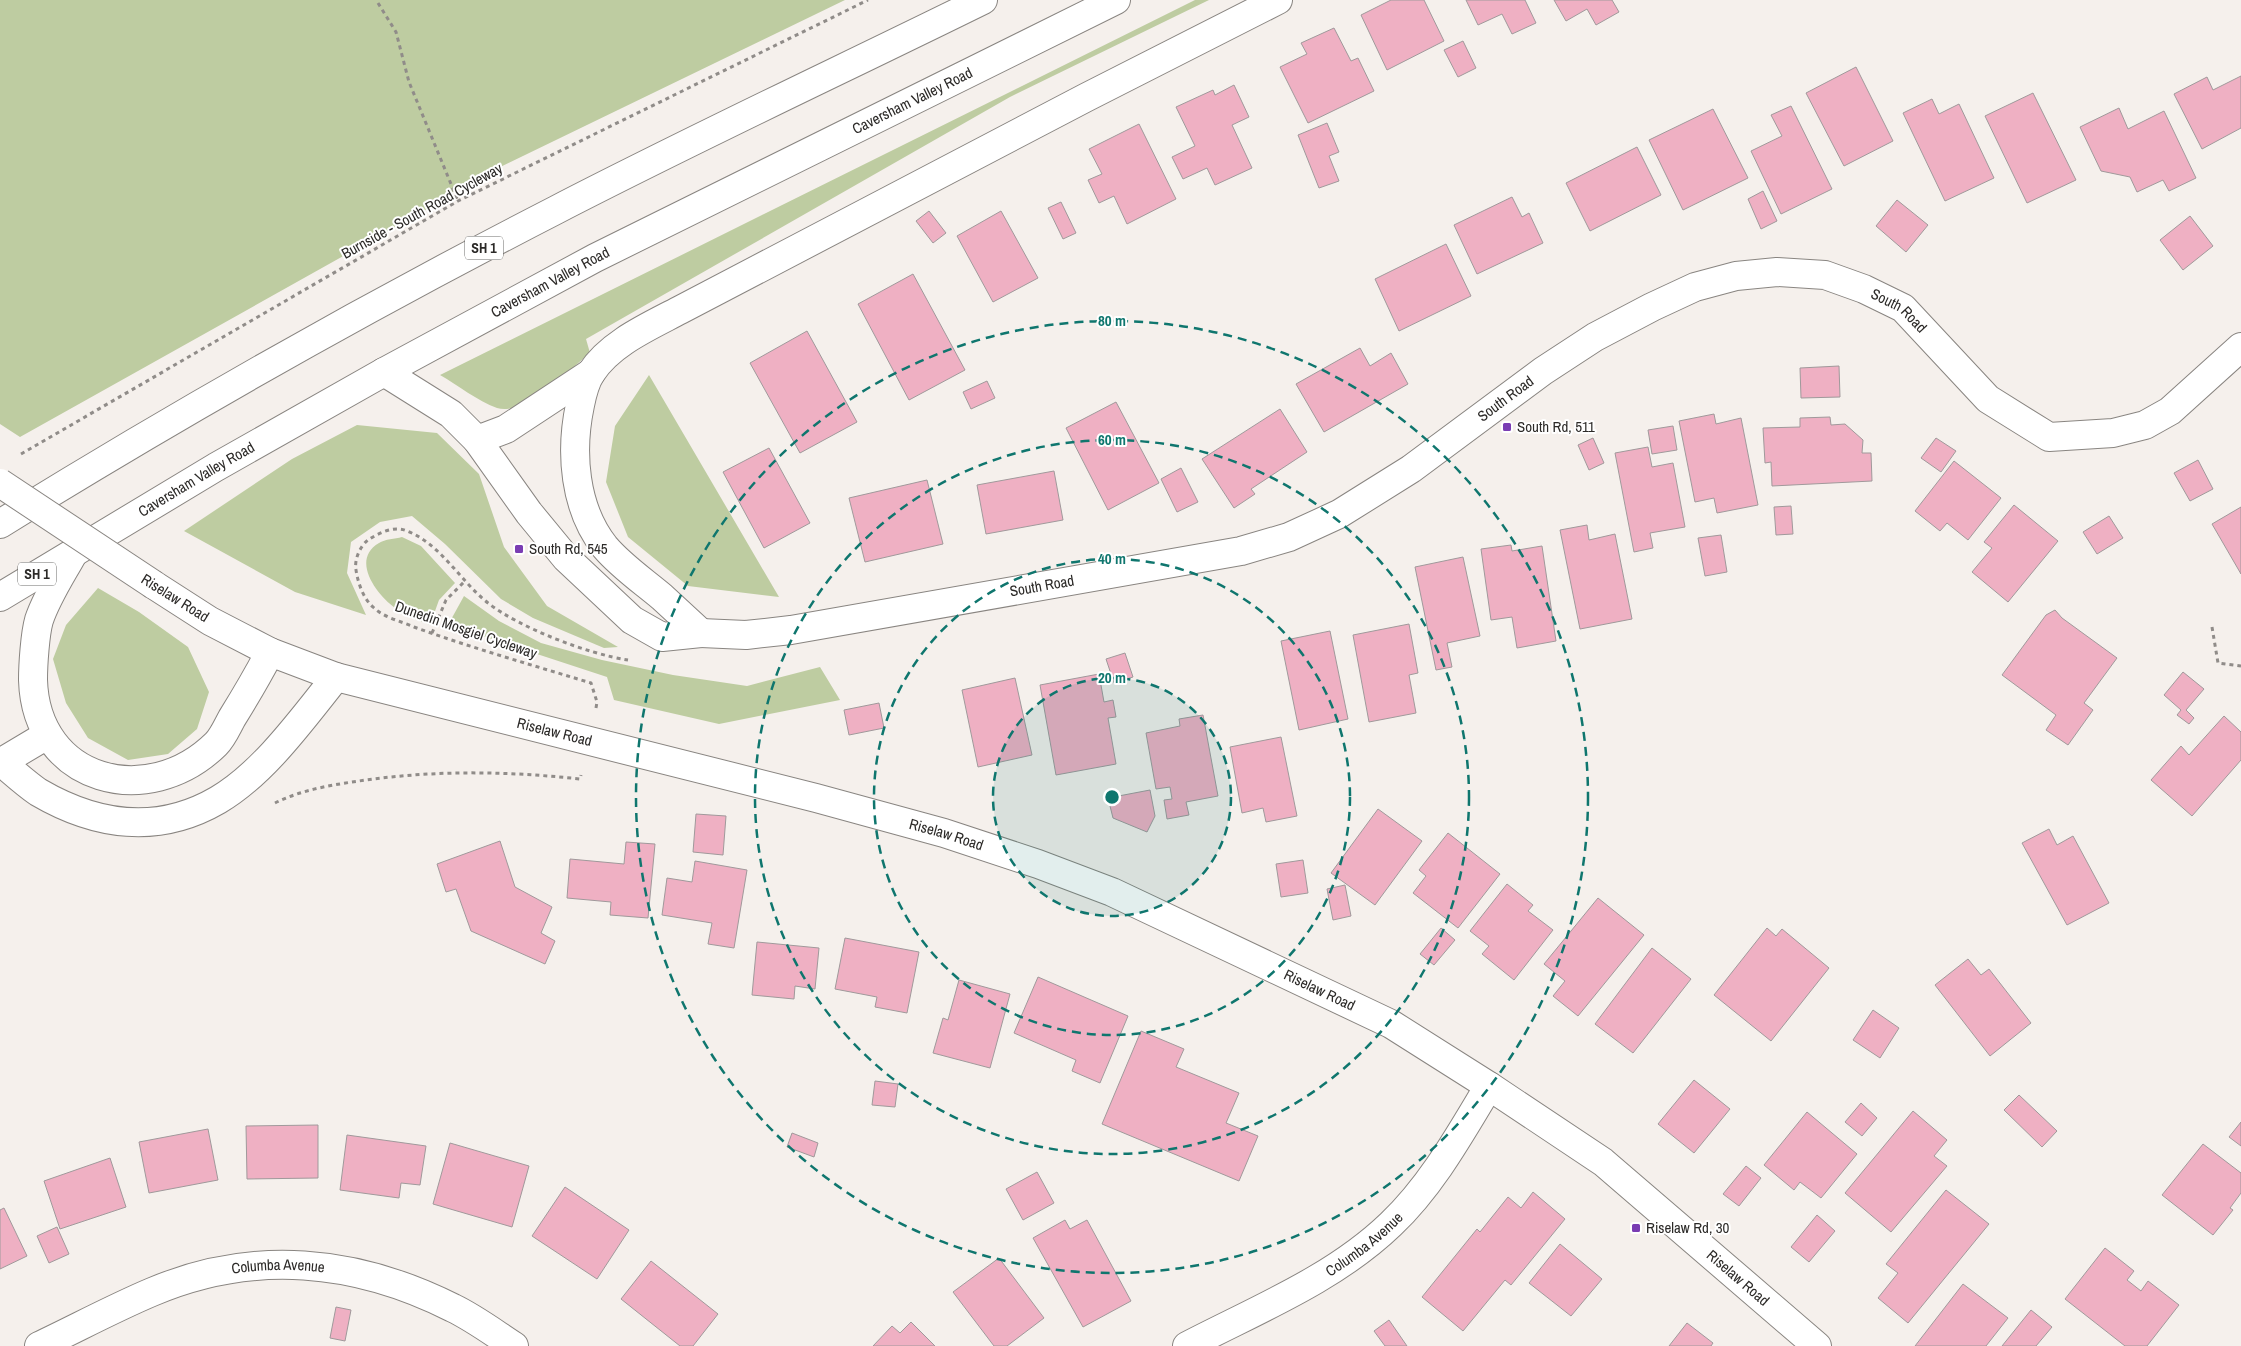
<svg xmlns="http://www.w3.org/2000/svg" width="2241" height="1346" viewBox="0 0 2241 1346" font-family="'Archivo Narrow',sans-serif">
<rect width="100%" height="100%" fill="#f5f0ec"/>
<path fill="#becca1" d="M0,0H845L461,186L438,203L20,437L0,424Z
M1195,0H1209L1010,97L586,339L590,353C570,369 524,417 497,408C477,401 458,385 440,375Z
M649,375L779,597L688,586L628,537L606,482L615,426Z
M357,425L437,433L479,474L504,547L547,606L618,647L604,648L533,618L501,599L445,544L412,516L380,522L351,542L347,573L366,615L295,592L184,531L292,459Z
M402,537L421,546L455,583L439,600L430,625C419,620 405,615 395,608C377,595 350,560 379,543C385,539 395,539 402,537Z
M98,588L139,612L188,647L209,692L197,729L168,754L128,760L88,738L66,703L53,659L66,625Z
M464,596L499,621L541,643L602,660L673,675L747,686L820,667L840,700L719,724L614,700L607,677L448,625Z"/>
<path fill="#efb0c3" stroke="#a0999b" d="M1391,0H1424L1444,41L1387,70L1361,15Z
M1466,0H1525L1536,23L1512,34L1502,14L1478,25Z
M1554,0H1612L1619,12L1596,25L1587,9L1566,21Z
M1334,28L1351,61L1358,58L1374,91L1308,123L1280,67L1307,54L1301,43Z
M1463,41L1476,68L1458,77L1444,50Z
M1856,67L1893,141L1844,166L1806,93Z
M2241,76V128L2202,149L2174,94L2207,77L2213,90Z
M1234,85L1249,117L1232,125L1252,168L1215,185L1207,168L1183,179L1172,157L1195,146L1176,107L1213,90L1215,95Z
M2033,93L2076,180L2027,203L1985,116Z
M1932,99L1939,114L1959,104L1994,178L1945,201L1903,113Z
M1791,106L1832,189L1781,214L1751,151L1782,136L1771,115Z
M2119,108L2128,129L2164,111L2196,178L2169,191L2163,180L2137,192L2130,177L2101,171L2080,127Z
M1713,109L1748,178L1683,210L1649,140Z
M1327,123L1339,152L1329,156L1339,181L1319,188L1298,135Z
M1139,124L1176,199L1127,224L1114,196L1099,203L1088,180L1102,174L1089,149Z
M1637,147L1661,195L1590,231L1566,183Z
M1763,191L1777,221L1761,229L1748,199Z
M1512,197L1522,217L1529,213L1543,243L1477,274L1454,225Z
M1897,200L1928,225L1906,252L1876,226Z
M1061,202L1076,233L1063,239L1048,208Z
M929,211L946,233L933,243L916,221Z
M1001,211L1038,278L993,302L957,236Z
M2190,216L2213,246L2183,270L2160,240Z
M1446,244L1471,296L1399,331L1375,279Z
M913,274L965,370L909,400L858,304Z
M807,331L857,422L800,453L750,363Z
M1360,348L1370,366L1391,353L1408,384L1324,432L1296,384Z
M1839,366L1840,397L1801,398L1800,368Z
M987,381L995,398L971,409L963,392Z
M1116,402L1159,483L1108,510L1066,428Z
M1280,409L1307,452L1251,489L1255,494L1234,508L1202,459Z
M1714,414L1716,424L1741,418L1758,505L1717,513L1714,498L1695,502L1679,421Z
M1830,417L1831,425L1845,424L1863,440L1862,453H1871L1872,481L1772,486L1771,462L1765,463L1763,428L1800,427V418Z
M1673,426L1677,450L1652,454L1648,430Z
M1593,438L1604,463L1589,470L1578,445Z
M1936,438L1956,451L1941,472L1921,458Z
M1648,447L1652,467L1673,463L1685,527L1650,533L1653,548L1634,552L1615,453Z
M769,448L810,523L764,548L723,472Z
M2198,460L2213,489L2190,501L2174,473Z
M1954,461L2001,498L1968,540L1947,523L1940,531L1915,511Z
M1181,468L1198,502L1177,512L1161,479Z
M1054,471L1063,520L986,534L977,485Z
M927,480L943,544L865,562L849,498Z
M2014,505L2058,541L2008,602L1972,572L1992,548L1984,542Z
M1791,506L1793,534L1776,535L1774,507Z
M2241,507V574L2212,524Z
M2109,516L2123,538L2097,554L2083,532Z
M1587,525L1589,540L1615,534L1632,619L1580,629L1560,530Z
M1721,535L1727,572L1705,576L1698,538Z
M1511,545L1512,551L1542,546L1556,641L1517,648L1512,617L1491,620L1481,549Z
M1463,557L1480,636L1447,643L1452,667L1436,670L1415,567Z
M2055,610L2062,618L2117,658L2084,703L2093,710L2068,745L2046,730L2056,715L2002,675L2046,615Z
M1409,624L1418,673L1409,675L1416,713L1369,722L1353,635Z
M1330,631L1348,719L1299,730L1281,641Z
M1125,653L1133,677L1114,683L1106,659Z
M2183,672L2204,689L2186,710L2194,718L2189,724L2177,715L2181,710L2164,695Z
M1099,674L1104,702L1113,700L1116,717L1108,718L1116,764L1056,775L1040,685Z
M1015,678L1032,755L978,767L962,690Z
M879,703L884,728L849,735L844,710Z
M1203,715L1218,796L1186,802L1189,815L1167,819L1164,800L1172,799L1170,787L1156,789L1146,733L1180,726L1179,719Z
M2224,716L2241,732V760L2192,816L2151,780L2181,746L2189,755Z
M1281,737L1297,816L1266,822L1263,808L1242,813L1230,747Z
M1150,790L1155,816L1147,832L1113,818L1108,798Z
M1378,809L1422,841L1375,905L1331,873Z
M696,814L726,816L723,855L693,852Z
M2049,829L2057,845L2073,836L2109,903L2067,925L2022,843Z
M1448,833L1500,874L1458,928L1413,893L1426,876L1419,870Z
M500,841L515,887L552,907L541,933L555,941L545,964L471,931L456,889L446,892L437,864Z
M626,842L655,844L648,918L610,915L611,902L567,898L570,859L624,864Z
M1303,860L1308,893L1281,897L1276,864Z
M695,861L747,870L734,948L708,944L712,923L662,915L667,878L692,882Z
M1507,884L1533,905L1528,911L1553,930L1514,980L1482,954L1489,946L1470,931Z
M1345,885L1351,916L1333,920L1327,889Z
M1598,898L1644,935L1578,1016L1553,996L1565,981L1544,964Z
M1441,928L1455,940L1434,965L1420,954Z
M1767,928L1776,936L1782,929L1829,968L1771,1041L1714,995Z
M845,938L919,952L907,1013L875,1007L877,997L835,989Z
M757,942L819,948L815,989L795,986L794,999L752,995Z
M1652,948L1691,979L1633,1053L1595,1024Z
M1968,959L1981,975L1989,969L2031,1023L1990,1056L1935,985Z
M1038,977L1128,1016L1100,1083L1072,1071L1076,1060L1014,1033Z
M959,980L1010,994L990,1068L933,1053L943,1018L948,1020Z
M1873,1010L1899,1028L1880,1058L1853,1040Z
M1141,1031L1184,1049L1176,1067L1239,1093L1226,1123L1258,1136L1239,1181L1102,1124Z
M1694,1080L1730,1109L1694,1153L1658,1124Z
M875,1081L898,1084L895,1107L872,1105Z
M2019,1095L2057,1131L2042,1147L2004,1110Z
M1861,1103L1877,1118L1862,1136L1845,1122Z
M1913,1111L1947,1140L1934,1156L1947,1166L1891,1232L1845,1193Z
M1807,1112L1857,1154L1821,1198L1800,1182L1794,1190L1764,1165Z
M2241,1122V1146L2229,1137Z
M318,1125V1178L247,1179L246,1126Z
M208,1129L218,1180L149,1193L139,1142Z
M792,1133L818,1143L814,1157L787,1147Z
M347,1135L426,1146L420,1185L401,1183L399,1198L340,1190Z
M450,1143L529,1166L512,1227L433,1204Z
M2203,1144L2241,1173V1193L2230,1208L2233,1210L2213,1235L2162,1195Z
M110,1158L126,1207L60,1229L44,1181Z
M1746,1166L1761,1178L1739,1206L1723,1194Z
M1037,1172L1054,1203L1023,1220L1006,1189Z
M565,1187L629,1230L597,1279L532,1236Z
M1946,1190L1989,1224L1908,1323L1878,1298L1898,1273L1886,1264Z
M1533,1192L1565,1219L1511,1285L1505,1280L1463,1331L1422,1297L1477,1229L1480,1232L1508,1197L1521,1208Z
M4,1208L27,1256L0,1269V1210Z
M1817,1215L1835,1231L1809,1262L1791,1247Z
M1065,1220L1070,1229L1087,1220L1131,1301L1083,1327L1033,1238Z
M57,1227L69,1254L49,1263L37,1236Z
M1560,1244L1602,1279L1571,1316L1529,1283Z
M2105,1248L2134,1271L2127,1280L2141,1291L2148,1281L2179,1305L2147,1346H2125L2065,1299Z
M999,1258L1044,1318L1007,1346H994L953,1292Z
M651,1261L718,1314L693,1346H680L621,1299Z
M1963,1284L2008,1318L1986,1346H1915Z
M336,1307L351,1310L345,1341L330,1338Z
M2031,1310L2052,1327L2036,1346H2002Z
M1389,1320L1407,1346H1385L1374,1331Z
M911,1322L935,1346H873L892,1326L900,1333Z
M1687,1323L1713,1343L1711,1346H1669Z"/>
<g fill="none" stroke-linecap="round" stroke-linejoin="round">
<g stroke="#898581" stroke-width="30">
<g id="street">
<path d="M701,633C688,621 675,609 662,597C643,581 621,566 605,547C574,508 570,452 580,405C582,395 585,382 591,373C610,343 650,326 680,310L1087,97L1278,0"/>
<path d="M0,763L47,735"/>
<path id="s1" d="M39,1346C77,1328 114,1308 152,1292C253,1249 356,1259 453,1308C474,1318 494,1333 514,1346"/>
<path id="s2" d="M1187,1346C1256,1310 1334,1279 1391,1224C1432,1185 1460,1134 1489,1086"/>
</g>
</g>
<g stroke="#898581" stroke-width="30">
<g id="secondary">
<path id="s3" d="M154,585L210,621L270,652L336,677L816,798L944,833L1038,864L1112,892L1391,1024L1489,1086L1603,1162L1817,1346"/>
<path id="s4" d="M701,633L746,635L791,630L1241,551L1289,537L1339,514L1411,469L1543,371L1595,337L1652,307L1695,287L1736,276L1777,272L1825,275L1864,289L1903,308L1988,399L2049,437L2113,433L2145,425L2170,411L2241,347"/>
</g>
</g>
<g stroke="#898581" stroke-width="30">
<g id="highway">
<path d="M384,372L451,414L477,440L529,513L566,558L632,620L662,637L701,633"/>
<path d="M477,440L506,429L591,373"/>
<path d="M0,524C181,412 367,307 556,210C697,137 841,70 983,0"/>
<path d="M74,552C62,574 47,596 39,620C35,634 33,665 33,680C36,782 148,811 216,744C223,737 227,727 232,718C245,697 258,675 270,652"/>
<path id="s5" d="M0,597L216,467L384,372L595,258L1116,0"/>
<path d="M0,761C12,771 25,783 38,792C96,826 158,835 218,800C264,773 303,718 336,677"/>
</g>
</g>
<path stroke="#908c89" stroke-width="3" stroke-dasharray="4 4" stroke-linecap="butt" d="M378,3L396,32L409,82L458,201
M21,454L458,201L868,0
M2212,627L2218,663L2241,666
M432,633L446,600L465,581
M596,708L597,702L591,683C532,665 472,648 414,627C401,621 384,618 373,607C363,598 358,583 356,570C354,560 360,546 368,540C379,533 394,525 407,531C441,544 460,581 488,603C520,628 588,654 628,660
M275,803C301,790 331,785 359,781C433,770 506,771 580,779L581,775"/>
<use href="#street" stroke="#fff" stroke-width="28"/>
<use href="#secondary" stroke="#fff" stroke-width="28"/>
<use href="#highway" stroke="#fff" stroke-width="28"/>
<g stroke="#898581" stroke-width="30" stroke-linecap="butt">
<path id="secondary-bridge" d="M0,483L154,585"/>
</g>
<use href="#secondary-bridge" stroke="#fff" stroke-width="28"/>
</g>
<circle cx="1112" cy="797" r="119" fill="#0f766e" fill-opacity=".12"/>
<g fill="none" stroke="#0f766e" stroke-width="2.5" stroke-dasharray="9 6">
<circle cx="1112" cy="797" r="119"/>
<circle cx="1112" cy="797" r="238"/>
<circle cx="1112" cy="797" r="357"/>
<circle cx="1112" cy="797" r="476"/>
</g>
<g fill="#7a3db3" stroke="#fff" stroke-width="2">
<rect x="1502" y="422" width="10" height="10" rx="2.5"/>
<rect x="514" y="544" width="10" height="10" rx="2.5"/>
<rect x="1631" y="1223" width="10" height="10" rx="2.5"/>
</g>
<g text-anchor="middle" stroke-width="4" stroke-linejoin="round" paint-order="stroke">
<g fill="#fff" stroke="#6b6a68" stroke-width="1">
<rect x="465" y="236.5" width="38" height="23" rx="4"/>
<rect x="18" y="562.5" width="38" height="23" rx="4"/>
</g>
<g font-size="14" font-weight="bold" fill="#2c2a28">
<text x="484" y="253">SH 1</text>
<text x="37" y="579">SH 1</text>
</g>
<g font-size="15" fill="#2c2a28" stroke="#fff">
<text dy="5" stroke="none"><textPath href="#s5" startOffset="1039">Caversham Valley Road</textPath></text>
<text transform="translate(422 211) rotate(-29)" y="5">Burnside - South Road Cycleway</text>
<text dy="5" stroke="none"><textPath href="#s5" startOffset="634">Caversham Valley Road</textPath></text>
<text dy="5" stroke="none"><textPath href="#s4" startOffset="1290">South Road</textPath></text>
<text dy="5" stroke="none"><textPath href="#s4" startOffset="855">South Road</textPath></text>
<text dy="5" stroke="none"><textPath href="#s5" startOffset="229">Caversham Valley Road</textPath></text>
<text dy="5" stroke="none"><textPath href="#s4" startOffset="345">South Road</textPath></text>
<text transform="translate(175 598) rotate(32)" y="5">Riselaw Road</text>
<text transform="translate(466 630) rotate(19)" y="5">Dunedin Mosgiel Cycleway</text>
<text dy="5" stroke="none"><textPath href="#s3" startOffset="430">Riselaw Road</textPath></text>
<text dy="5" stroke="none"><textPath href="#s3" startOffset="835">Riselaw Road</textPath></text>
<text dy="5" stroke="none"><textPath href="#s3" startOffset="1240">Riselaw Road</textPath></text>
<text dy="5" stroke="none"><textPath href="#s2" startOffset="205">Columba Avenue</textPath></text>
<text dy="5" stroke="none"><textPath href="#s1" startOffset="255">Columba Avenue</textPath></text>
<text dy="5" stroke="none"><textPath href="#s3" startOffset="1750">Riselaw Road</textPath></text>
</g>
<g font-size="15" fill="#2c2a28" stroke="#fff" text-anchor="start">
<text x="1517" y="432">South Rd, 511</text>
<text x="529" y="554">South Rd, 545</text>
<text x="1646" y="1233">Riselaw Rd, 30</text>
</g>
</g>
<circle cx="1112" cy="797" r="8" fill="#0f766e" stroke="#fff" stroke-width="2.5"/>
<g font-size="15" text-anchor="middle" font-weight="bold" fill="#0f766e" stroke="#fff" stroke-width="4" stroke-linejoin="round" paint-order="stroke">
<text x="1112" y="326">80 m</text>
<text x="1112" y="445">60 m</text>
<text x="1112" y="564">40 m</text>
<text x="1112" y="683">20 m</text>
</g>
</svg>
